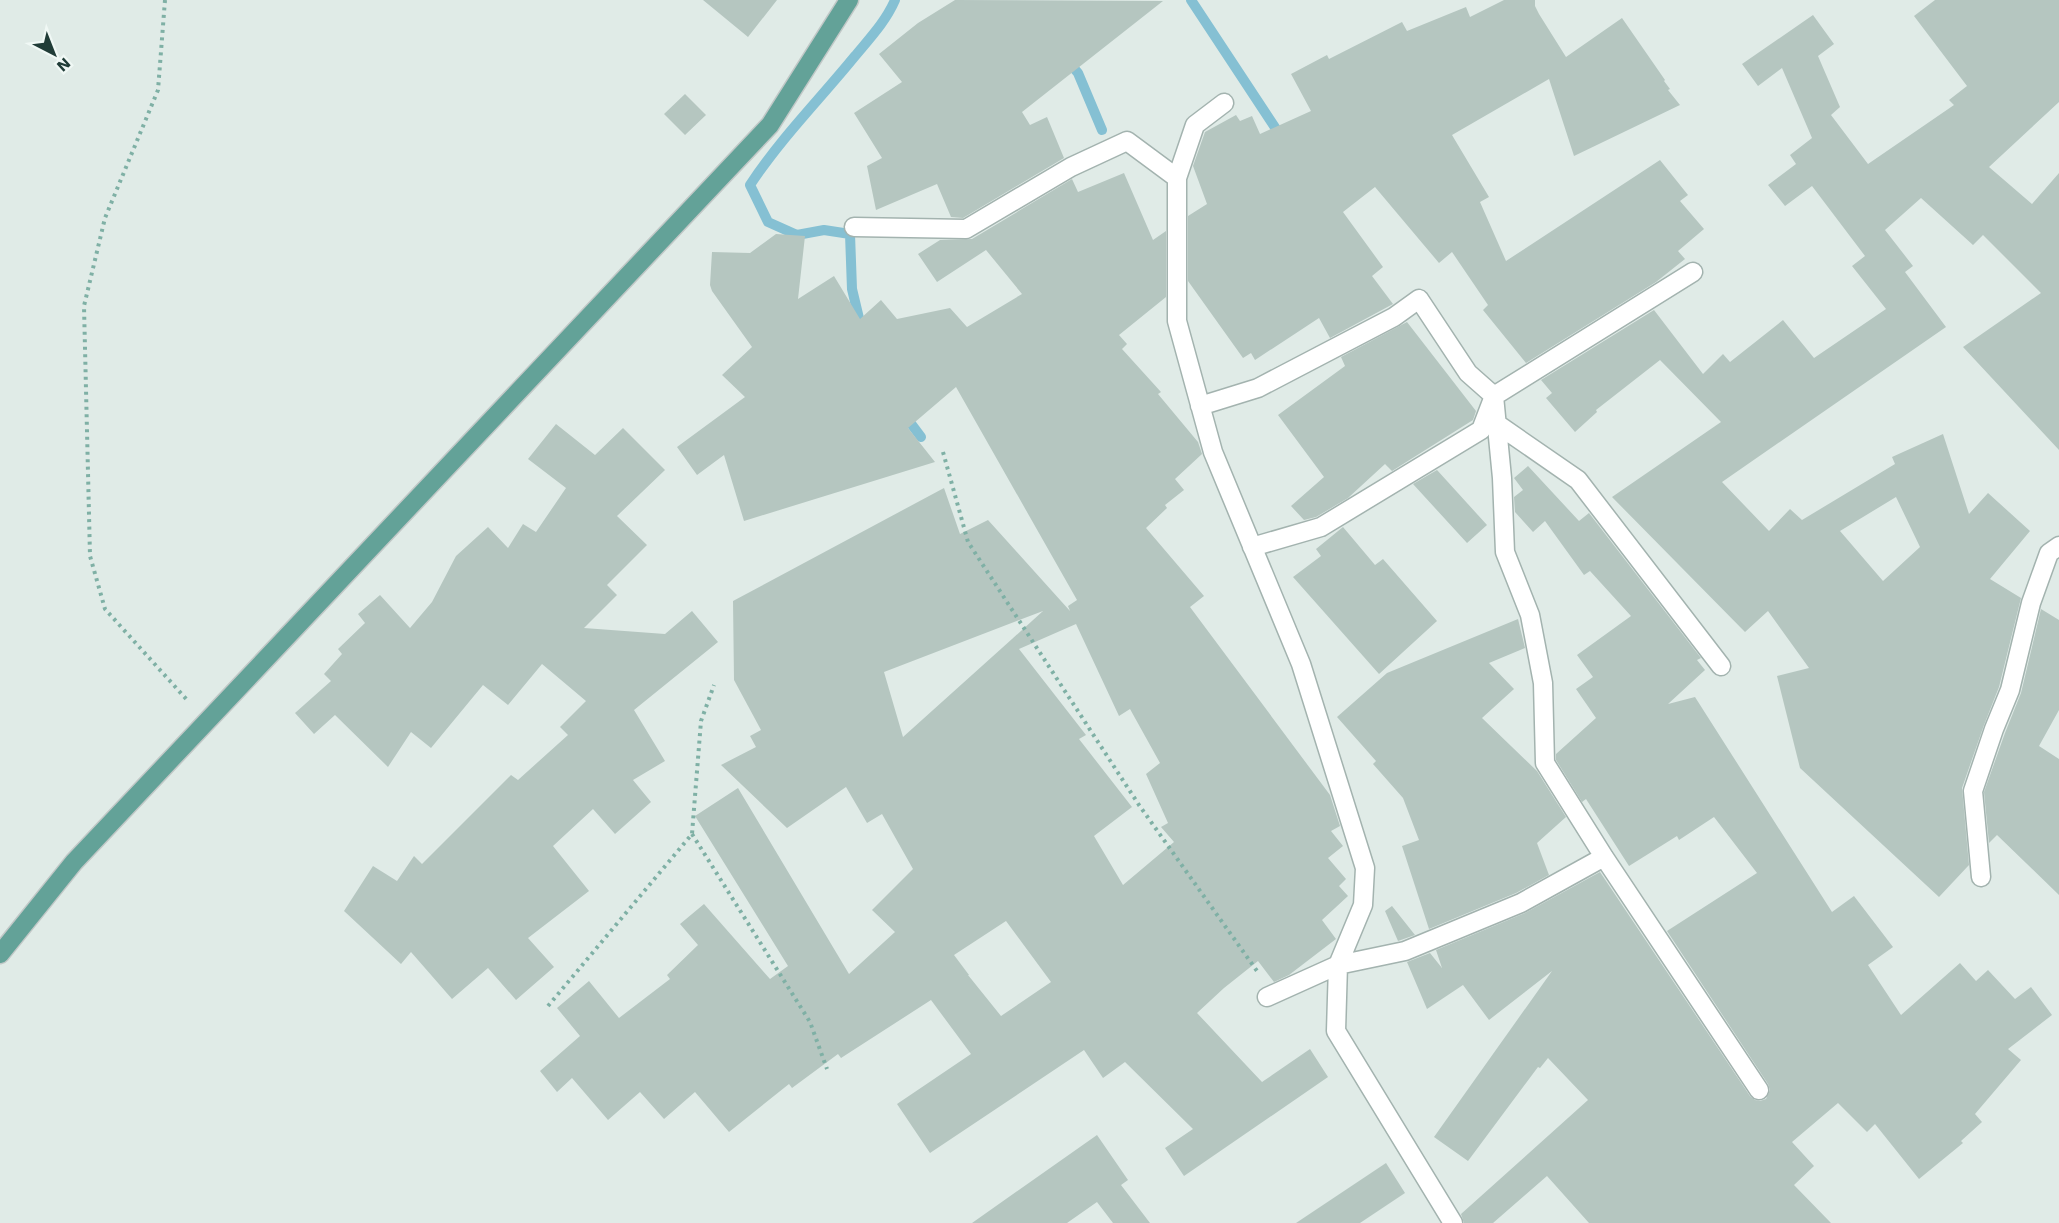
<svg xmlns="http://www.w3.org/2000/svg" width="2059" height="1223" viewBox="0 0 2059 1223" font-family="'Work Sans',sans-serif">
<rect width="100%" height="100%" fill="#e0ebe7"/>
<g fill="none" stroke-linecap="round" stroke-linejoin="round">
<path stroke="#85c0d3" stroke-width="10" d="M1191,0L1282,138
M1066,59L1078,73L1102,130
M862,331L852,289L850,234L824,230L797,235L768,222L750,185C781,138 820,99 855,56C870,38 886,21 895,0
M903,413L921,437"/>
</g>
<path fill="#b5c6c0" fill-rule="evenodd" d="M703,0H777L748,37Z
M955,0L1163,1L1022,112L1030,125L1047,117L1064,158L963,218L951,217L937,184L876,210L867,166L882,158L854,113L902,82L879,54L918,23Z
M1504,0H1535V6L1539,14L1566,57L1622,18L1665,80L1664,81L1670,89L1668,90L1680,105L1574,156L1549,79L1452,135L1489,197L1480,202L1506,261L1660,160L1688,195L1680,201L1704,229L1678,251L1685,259L1656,282L1526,363L1483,310L1488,305L1452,252L1439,263L1375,187L1343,212L1383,267L1372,276L1393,304L1330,338L1319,318L1255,360L1251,353L1243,358L1188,281V216L1207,204L1193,166L1205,132L1236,115L1240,121L1252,116L1260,134L1311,111L1291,74L1327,55L1329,59L1402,22L1407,31L1466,7L1470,17Z
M1935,0H2059V102L1989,167L2032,204L2059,173V450L1963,347L2041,293L1983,235L1973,245L1921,198L1885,230L1913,266L1905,272L1946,327L1722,482L1769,531L1790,509L1802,520L1895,464L1892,457L1943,434L1969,514L1988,493L2030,531L1990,579L2021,598L1999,687L1984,725L1962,788L1969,865L1939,897L1800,768L1777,676L1809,668L1768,611L1745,632L1612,497L1721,422L1660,360L1596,410L1597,412L1575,432L1546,398L1552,393L1541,380L1654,310L1703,374L1723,354L1730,362L1783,320L1814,358L1886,309L1852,266L1865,256L1812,186L1785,206L1768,185L1796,164L1790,155L1812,138L1782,68L1758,86L1742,64L1813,15L1834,44L1818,56L1840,107L1831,115L1868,164L1954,105L1949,100L1967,86L1914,16ZM1896,497L1920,547L1883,581L1840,531Z
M685,94L706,115L685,135L664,114Z
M1124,173L1153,240L1166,231V297L1119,335L1127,344L1122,349L1161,392L1158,394L1198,442L1202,454L1175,479L1184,490L1165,505L1167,508L1146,528L1204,596L1190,607L1330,795L1340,826L1331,831L1343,846L1328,858L1346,879L1339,886L1348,896L1322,920L1336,939L1289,975L1274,982L1258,961L1224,988L1197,1013L1262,1082L1310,1049L1328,1077L1184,1176L1165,1148L1193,1129L1125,1062L1103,1078L1084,1050L930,1153L897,1104L971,1054L931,1000L841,1058L838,1054L792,1088L789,1084L729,1132L695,1092L664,1119L640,1092L608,1120L572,1078L557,1092L540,1071L580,1036L557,1008L589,981L619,1018L670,979L667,975L698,945L680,924L704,904L770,979L788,966L695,816L738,788L849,974L895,932L872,910L913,869L882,814L867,823L846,787L787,828L721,765L756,747L750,736L761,730L734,680L733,601L944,488L960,534L988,520L1070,611L1068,606L1077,600L956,387L908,428L935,462L744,521L724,455L697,475L677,447L745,397L722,375L752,347L712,291L710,285L712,252L750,253L776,234L805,236L798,299L834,276L860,319L881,300L897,319L950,308L967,327L1022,294L986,250L937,282L918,254L940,240L972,239L1072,179L1078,192ZM1043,611L1012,639L903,737L884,672ZM1076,624L1119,716L1130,709L1160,763L1146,774L1168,823L1161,827L1174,842L1123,885L1094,836L1132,807L1079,739L1086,735L1019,649ZM1006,921L1051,982L1001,1016L968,975H969L954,955Z
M1407,322L1476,411L1473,420L1392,471L1385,464L1348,498L1316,517L1304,520L1291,506L1324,477L1278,415L1345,366L1341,357Z
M556,424L595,455L623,428L665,470L617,516L647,545L607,585L617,595L584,628L665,634L692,611L718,642L634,710L665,761L633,780L651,802L615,834L593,809L553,846L589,891L528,938L554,967L516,1000L488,968L452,999L411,952L401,964L344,911L373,866L397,881L414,856L422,864L511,775L518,780L568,735L560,727L586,701L542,664L508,705L483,685L431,748L411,732L388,767L335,715L314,734L295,713L331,681L324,674L342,654L338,649L365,623L358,614L380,595L410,628L432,602L456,556L488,527L508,548L523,524L536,532L566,488L528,459Z
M1528,466L1579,521L1589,513L1701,658L1697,660L1705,670L1668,704L1695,697L1832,912L1854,896L1893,947L1868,965L1901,1015L1960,963L1976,981L1988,970L2015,999L2031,987L2052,1015L2008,1049L2021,1060L1975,1114L1982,1122L1961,1141L1963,1143L1919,1179L1875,1124L1867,1132L1838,1103L1792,1142L1814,1166L1794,1185L1831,1223H1589L1547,1176L1493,1223H1464L1461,1214L1588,1100L1548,1058L1540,1068L1538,1067L1468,1161L1434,1137L1552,971L1489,1020L1463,985L1427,1009L1407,962L1430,953L1442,968L1436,950L1525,913L1600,872L1750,1096L1755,1100L1760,1101L1766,1099L1770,1090L1768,1084L1667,931L1757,873L1714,817L1679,840L1677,836L1629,866L1586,799L1582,802L1556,760V754L1596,718L1576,689L1593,677L1577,655L1631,616L1590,571L1584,575L1545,521L1533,532L1515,512L1514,497L1523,490L1514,478Z
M1437,470L1487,525L1467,543L1413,484Z
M1343,527L1375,565L1383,559L1437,621L1379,674L1293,577L1321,556L1316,549Z
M2041,609L2059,620V710L2039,746L2059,759V895L1997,835L1989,843L1984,792L2005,733L2021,693Z
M1518,619L1525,648L1489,663L1514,689L1482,718L1537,771L1566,817L1537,843L1549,875L1516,893L1429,929L1402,846L1419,840L1403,798L1373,764L1376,761L1337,717L1387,673Z
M1392,906L1415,935L1398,941L1385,911Z
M1097,1135L1128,1180L1121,1185L1150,1223H1113L1097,1202L1067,1223H972Z
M1386,1163L1405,1193L1360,1223H1296Z"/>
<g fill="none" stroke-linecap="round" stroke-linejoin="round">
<g stroke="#a3b3af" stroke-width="21">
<path id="minor" d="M1224,103L1195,125L1177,178V321L1213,452L1301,664L1365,868L1363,905L1338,965
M854,227L966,229L1071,167L1127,141L1177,178
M1200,406L1258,388L1394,317L1419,299L1468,373L1494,396L1502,478L1505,552L1530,615L1543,683L1545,763L1604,857L1759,1090
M1497,424L1578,480L1721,666
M1252,547L1321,527L1481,430L1494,396L1693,272
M1981,877L1973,791L1994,729L2010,690L2031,603L2049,553L2059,546
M1338,965L1405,951L1521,903L1604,857
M1267,997L1338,965L1336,1031L1453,1223"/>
</g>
<g stroke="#c1c8c7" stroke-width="21">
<path id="major" d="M0,954L74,862L770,125L849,0"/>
</g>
<path stroke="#7fb0a5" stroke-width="4" stroke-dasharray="3 4.5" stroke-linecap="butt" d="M165,0L158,90L105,218L84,306L90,556L105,609L188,701
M943,452L968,542L1139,805L1257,971
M692,834L810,1022L827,1069
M548,1006L692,834L701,721L714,685"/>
<use href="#minor" stroke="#fff" stroke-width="18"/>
<use href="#major" stroke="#63a298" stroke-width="18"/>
</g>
<g transform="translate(54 54) rotate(138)" stroke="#f0f8f5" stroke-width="4.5" paint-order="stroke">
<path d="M0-4.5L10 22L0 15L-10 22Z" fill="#203c37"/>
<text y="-9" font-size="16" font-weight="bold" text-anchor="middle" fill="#203c37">N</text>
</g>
</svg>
